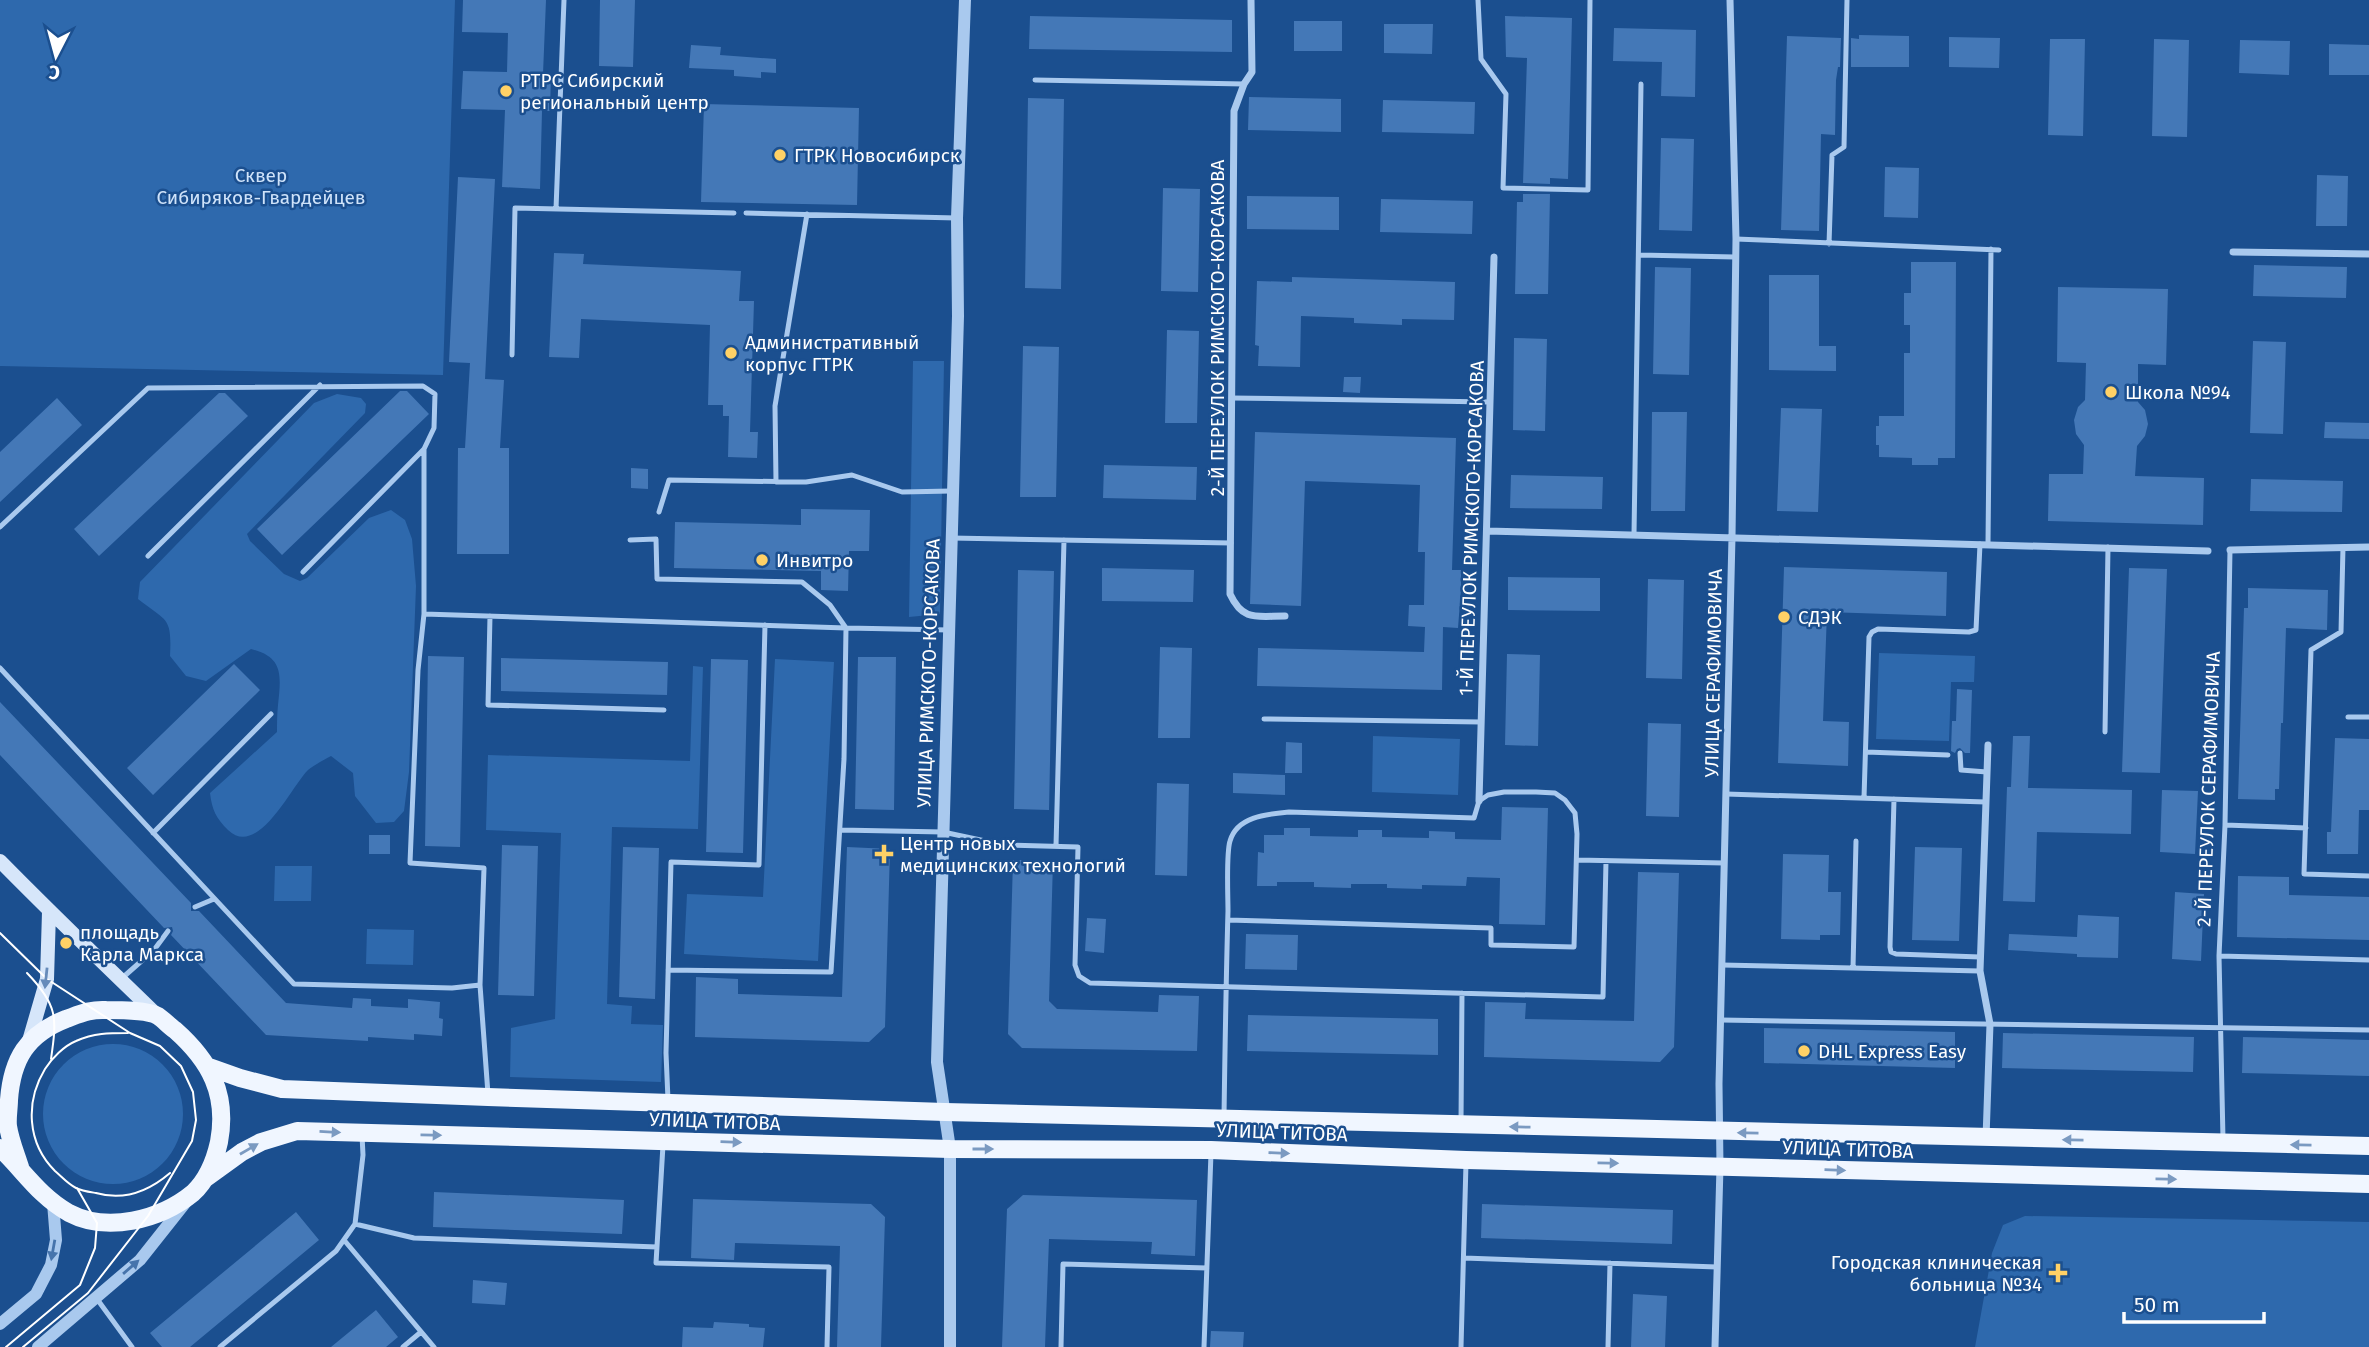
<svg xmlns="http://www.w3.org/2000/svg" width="2369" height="1347" viewBox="0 0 2369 1347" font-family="'Fira Sans',sans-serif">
<rect width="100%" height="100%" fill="#1b4f8f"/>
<path fill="#2e69ad" d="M0,0H455L443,375L0,366Z
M913,361H944L940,614L909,617Z
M337,394L361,398L366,404L365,413L247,534L250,541L284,574L300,581L307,578L369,518L391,510L405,520L412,539L416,586L409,772L404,811L394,822L376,823L355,796L353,773L331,756C324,760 314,765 308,770C291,787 258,859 228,830C216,818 212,810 210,793L277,732C277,723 277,714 278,705C281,676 284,657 251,649L206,681L186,676L170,656C172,616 167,622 138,599L140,582L314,403Z
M1879,653L1975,656L1974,682H1951L1949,741L1876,739Z
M775,659L834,662L818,961L684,954L687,894L763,897Z
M693,666L703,667L698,829L612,827L607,1004L632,1006L631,1024L663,1025L661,1082L510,1077L511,1028L555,1019L561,833L486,830L488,755L690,761Z
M1373,736L1460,739L1458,795L1372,792Z
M275,866H312L311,901H274Z
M367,929L414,930L413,965L366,964Z
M43 1114a70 70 0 1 1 140 0a70 70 0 1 1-140 0Z
M2025,1216L2369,1222V1347H1975L1992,1253L2003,1225Z"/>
<path fill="#4478b7" d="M463,0H546L543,74H551L550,111H542L540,189L502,187L505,110L461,109L463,71L507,72L508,33L462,32Z
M600,0H635L633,67L599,66Z
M1030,16L1232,20V52L1029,49Z
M1505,16L1572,18L1568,179L1550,178V184L1523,183L1527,58L1506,57Z
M1294,21H1342V51H1294Z
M1384,24H1433L1432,54L1384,53Z
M1614,28L1696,30L1695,97L1661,96L1662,62L1613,61Z
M1859,35L1909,36V67H1851V38L1859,39Z
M1787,36L1841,38L1840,67H1838L1836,80L1835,135L1821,134L1819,231L1781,230Z
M1949,37L2000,38L1999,68L1949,67Z
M2050,39H2085L2083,136L2048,135Z
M2154,39L2189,40L2187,137L2152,136Z
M2240,40L2290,41L2289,75L2239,73Z
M2329,44L2369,45V75H2329Z
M691,45L721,47L720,55L776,59V73L761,72V78L734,76V70L689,68Z
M1249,97L1341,99V132L1248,130Z
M1028,98L1064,99L1061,289L1025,288Z
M1383,100L1475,102L1474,134L1382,132Z
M704,104L859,108L857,205L701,202Z
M1661,138L1694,139L1692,231L1659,230Z
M1885,167L1919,168L1918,218L1884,217Z
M2317,175L2348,176L2347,226H2316Z
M458,177L495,179L485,379L504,380L500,448H509V554H457L458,448H465L470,363L449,362Z
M1163,188L1200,189L1198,292L1161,291Z
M1523,194H1550L1548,294H1515L1517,202H1523Z
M1247,196L1339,197V230L1247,229Z
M1381,199L1473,201L1472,234L1380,232Z
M554,253L584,254L583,264L741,271L739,301H754L750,432H758L757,458L728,457L729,416H723V405H708L710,325L581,319L579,358L549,357Z
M1911,262H1956L1955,458H1938V465H1912V458L1879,457V445H1876V426H1879V416H1904V353H1910V325H1904V293H1911Z
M2254,265L2347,267L2346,298L2253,296Z
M1655,267L1691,268L1689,375L1653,374Z
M1769,275H1819V346H1836V371L1769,370Z
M1292,277L1455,282L1454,320L1402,319V325L1354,323V318L1301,316L1300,367L1258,366L1259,346L1255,345L1257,281L1292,282Z
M2058,287L2168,289L2166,365L2138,364V402L2145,410L2148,424L2145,436L2137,446L2135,476L2204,478L2203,525L2048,521L2049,474H2083L2084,445L2076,434L2074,420L2078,407L2085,400L2086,363L2057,362Z
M1167,330L1199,331L1197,423H1165Z
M1514,338L1547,339L1545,431L1513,430Z
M2253,341L2286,342L2283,434L2250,433Z
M1023,346L1059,347L1056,497H1020Z
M1344,377H1361L1360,393L1343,392Z
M400,391H407L429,414L282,555L257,529Z
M219,393H225L248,416L99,556L74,529Z
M57,398L82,425L0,502V452Z
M1781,408L1822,409L1818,512L1777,511Z
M1652,412H1687L1685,511H1651Z
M2325,422L2369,423V439L2324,438Z
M1255,432L1456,438L1452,570H1461V589L1458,628L1443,627L1442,690L1257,686L1258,648L1424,652L1425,627L1408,626L1409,605H1424L1425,552H1418L1420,485L1305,481L1301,606L1250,604Z
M1104,465L1197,467L1196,500L1103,498Z
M631,468L648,469V489L631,488Z
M1511,475L1603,477L1602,509L1510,508Z
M2251,479L2343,481L2342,512L2250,511Z
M801,509L870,510L869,551H849L848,591L821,590V571L674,568L675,522L801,525Z
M1784,567L1947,572L1946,616L1827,612L1823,721L1849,722L1848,766L1778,763Z
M1102,568L1194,570L1193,602L1102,601Z
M2129,568L2167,569L2160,773L2122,772Z
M1018,570L1054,571L1049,810L1014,809Z
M1508,577L1600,578V611L1508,610Z
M1648,579L1684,580L1682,679L1646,678Z
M2248,588L2328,590L2327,630L2286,628L2283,723H2281L2279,789H2275V800L2238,799L2244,608H2248Z
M1160,647L1192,648L1190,738H1158Z
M1507,654L1540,655L1538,746L1505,745Z
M428,656L464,657L460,847L425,846Z
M858,657H896L894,810L855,809Z
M501,658L668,662L667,695L501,691Z
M711,659L748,660L743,853L706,852Z
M234,664L260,690L153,795L127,768Z
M1957,689L1972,690L1970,753H1965L1960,748L1957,749L1955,753L1951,751L1952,721H1956Z
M0,702L191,903V911H199L286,1003L352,1008L353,998L371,999V1006L408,1008V999L440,1002L439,1018L443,1019L442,1036L414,1034V1040L368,1037V1041L266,1035L171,935L173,931L172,927L164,928L0,755Z
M1648,723L1681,724L1679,817L1646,816Z
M2013,736H2030L2028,788L2132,790L2131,834L2037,832L2035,902L2003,901L2007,787H2011Z
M2335,738L2369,739V810H2359L2358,854H2327V832H2331Z
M1286,742L1302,743V773H1285Z
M1233,773L1285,775V795L1233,793Z
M1157,783L1189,784L1187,876L1155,875Z
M2162,790L2198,791L2195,854L2160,852Z
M1502,807L1548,808L1545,925L1499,924L1500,878L1467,877L1466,886L1422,885V889L1387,888V884H1351V888L1314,887V882H1277V886H1257L1258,852L1264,853V835H1284V828H1310V836L1358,837V830H1382V837L1429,838V831L1455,832V839L1501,840Z
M369,835H390V854H369Z
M502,845L538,846L534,996L498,995Z
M623,847L659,848L655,999L619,997Z
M847,847L890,849L885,1027L869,1042L695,1037L696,977L738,979V994L842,997Z
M1915,847L1962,848L1959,941L1912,940Z
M1783,854L1829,855L1828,892H1841L1840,935H1820V940L1781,939Z
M1013,860L1053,861L1049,1001L1057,1009L1158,1012L1159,995L1199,996L1197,1051L1022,1048L1008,1034Z
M1638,872L1679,873L1674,1047L1660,1062L1484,1057L1485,1002L1526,1003L1525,1019L1634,1021Z
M2238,876L2289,877V895L2369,897V940L2237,937Z
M2175,892L2204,894L2201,961L2172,959Z
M2078,915L2119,917L2118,958L2077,957V954L2008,950L2009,934L2077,937Z
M1087,918L1106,919L1104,953L1085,951Z
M1246,934L1298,935L1297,970L1245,969Z
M1248,1015L1438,1019V1055L1247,1051Z
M1764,1028L1955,1032V1068L1764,1063Z
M2003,1033L2194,1037L2193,1072L2002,1068Z
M2243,1037L2369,1040V1076L2242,1073Z
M434,1192L624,1200L622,1234L433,1227Z
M1023,1195L1197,1200L1195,1256L1151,1254L1152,1242L1049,1239L1045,1347H1002L1007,1209Z
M693,1199L871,1204L885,1217L881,1347H837L840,1246L735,1243L734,1260L691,1258Z
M1482,1204L1673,1210L1672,1244L1481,1238Z
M296,1212L319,1240L190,1347H162L150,1333Z
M473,1280L507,1283L505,1305L472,1303Z
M1633,1294L1667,1296L1665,1347H1631Z
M376,1310L398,1337L386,1347H331Z
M714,1322L749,1324V1327L765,1328L763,1347H682L683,1327L713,1328Z
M1211,1331L1244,1332L1243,1347H1210Z"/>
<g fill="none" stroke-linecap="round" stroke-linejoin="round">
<path stroke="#a9c9ee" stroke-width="5" d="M1478,0L1481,59L1506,94L1503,188L1588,190L1590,0
M1035,80L1244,84
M556,209L564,0
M746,213L957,218
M1736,239L1999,250
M1829,244L1832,155L1844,147L1847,0
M1639,255L1735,257
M512,355L515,208L734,213
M1232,398L1490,402
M776,482L775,406L807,214
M659,512L669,480L806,482L852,475L902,492L951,491
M0,527L148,388L423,386L435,394L434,428L424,449
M1634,534L1641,84
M951,538L1231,543
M1988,543L1991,249
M2343,547L2341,632L2311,650L2304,874L2369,876
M148,556L320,385
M303,572L424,449V614L418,670L410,863L484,868L480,985L488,1094
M424,614L846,628L830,605L802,582L657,579L656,539L630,540
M490,616L488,705L664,710
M0,668L294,984L452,988L480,985
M2348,717H2369
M1264,719L1481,722
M2105,732L2108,547
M1866,752L1948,755
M1960,753L1961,770L1987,772
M1726,794L1986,802
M1864,798L1869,637L1872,632L1878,629L1969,632L1976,630L1980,544
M1894,799L1890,947L1891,952L1896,954L1980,957
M2225,825L2306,828
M840,830L943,832L1004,845L1078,847L1075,965L1079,976L1090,983L1603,997L1606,861
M153,833L271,714
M1056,846L1064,540
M1577,860L1724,863
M195,907L214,899
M2219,956L2369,960
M1722,965L1980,971
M1853,968L1856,841
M668,970L831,972L844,759L846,628L950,630
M121,979L154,950L168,931
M1721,1020L2369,1030
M668,1100L666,1053L671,862L759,865L765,625
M1224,1116C1225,1048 1226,980 1228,911C1228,895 1226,854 1230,841C1237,816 1268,814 1289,812L1474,818L1479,801L1488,795L1504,792H1536L1555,793L1565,800L1575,813L1577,834L1574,947L1491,945V928L1228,920
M1461,1123L1462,993
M2223,1139L2219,956L2225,825L2230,550
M663,1145L656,1263L829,1267L827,1347
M355,1224L414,1238L657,1247
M344,1240L434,1347
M1464,1258L1717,1267
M97,1299L132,1347
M220,1347L336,1251L355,1224L363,1155L362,1135
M403,1347L421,1332
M1061,1347L1063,1264L1207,1268
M1204,1347L1211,1153
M1461,1347L1466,1163
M1608,1347L1610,1263"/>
<path stroke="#a9c9ee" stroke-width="7" d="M1251,0L1252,72L1244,84L1234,111L1230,594C1243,622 1257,616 1285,616
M2233,252L2369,254
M1487,531L2208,551
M2230,550L2369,547
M1479,801L1494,257
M1986,1138L1990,1024L1980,971L1988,745
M1715,1347L1720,1167L1719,1084L1732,537L1736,239L1730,0"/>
<path stroke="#a9c9ee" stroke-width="12" d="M0,1324L36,1294L51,1265L56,1240L53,1203
M38,1347L140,1260L186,1202
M950,1347V1149L937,1062L958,316L957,218L965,0"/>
<path stroke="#d6e6fa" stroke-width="14" d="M0,861C51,913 104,964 157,1015
M29,1041L47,979L49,912"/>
<path stroke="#f0f6ff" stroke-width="18" d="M209,1067L240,1078L282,1089L488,1097L945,1112L2369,1146
M0,1148C24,1171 39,1196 69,1213C107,1233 160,1220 193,1193C207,1180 215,1160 219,1142C228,1094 210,1061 175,1030C169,1026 164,1020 158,1016C148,1010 120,1010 106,1010C91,1009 80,1014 66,1019C27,1034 12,1059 9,1100C9,1108 7,1118 8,1126C10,1140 16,1154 20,1167
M206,1178L242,1152L261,1142L297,1131L950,1149L1211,1150L1466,1160L2369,1184"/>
<path stroke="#fff" stroke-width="2" d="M0,933L47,979L130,1033L160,1046L181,1066L193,1092L196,1120L192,1141L148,1216L88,1293L23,1347
M27,973C58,1005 57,1018 51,1059
M128,1033C109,1033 94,1033 76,1041C64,1046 52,1058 45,1069C25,1102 27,1143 55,1171C62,1177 68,1184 76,1188C82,1191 90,1192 96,1193C124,1201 149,1191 170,1173
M6,1347L80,1285L95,1248L97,1223L77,1188"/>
</g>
<defs><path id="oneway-solid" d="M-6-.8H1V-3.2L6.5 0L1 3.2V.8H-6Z" transform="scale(1.75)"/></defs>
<use fill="#668bba" href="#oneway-solid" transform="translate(46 978) rotate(96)"/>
<g fill="#7b9ac1">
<use href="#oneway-solid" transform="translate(1520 1127) rotate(-179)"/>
<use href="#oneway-solid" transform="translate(330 1132) rotate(3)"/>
<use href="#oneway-solid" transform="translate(1748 1133) rotate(-179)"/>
<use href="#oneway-solid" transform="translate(431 1135) rotate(1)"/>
<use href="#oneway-solid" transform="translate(2073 1140) rotate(-179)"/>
<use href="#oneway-solid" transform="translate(731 1142) rotate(2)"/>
<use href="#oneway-solid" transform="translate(2301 1145) rotate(-179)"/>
<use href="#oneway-solid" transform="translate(249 1149) rotate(-30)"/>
<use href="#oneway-solid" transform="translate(983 1149)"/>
<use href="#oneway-solid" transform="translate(1279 1153) rotate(2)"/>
<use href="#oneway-solid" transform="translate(1608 1163) rotate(1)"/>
<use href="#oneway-solid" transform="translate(1835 1170) rotate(2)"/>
<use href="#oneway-solid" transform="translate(2166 1179) rotate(1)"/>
</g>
<g fill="#4674ac">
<use href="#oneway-solid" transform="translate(53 1250) rotate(100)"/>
<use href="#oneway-solid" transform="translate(131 1267) rotate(-41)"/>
</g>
<g fill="#ffd166" stroke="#1b4f8f" stroke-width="2.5">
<circle cx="506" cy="91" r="7"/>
<circle cx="780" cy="155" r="7"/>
<circle cx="731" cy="353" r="7"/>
<circle cx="2111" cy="392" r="7"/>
<circle cx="762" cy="560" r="7"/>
<circle cx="1784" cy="617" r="7"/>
<path d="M880.5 843.5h7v7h7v7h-7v7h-7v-7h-7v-7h7z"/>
<circle cx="66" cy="943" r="7"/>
<circle cx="1804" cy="1051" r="7"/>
<path d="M2054.5 1262.5h7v7h7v7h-7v7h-7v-7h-7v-7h7z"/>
</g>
<g text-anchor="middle" stroke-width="5" stroke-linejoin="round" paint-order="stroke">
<g font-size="19" fill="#fff" stroke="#1b4f8f" text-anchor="start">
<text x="520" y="87">РТРС Сибирский<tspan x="520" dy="22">региональный центр</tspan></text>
<text x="794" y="162">ГТРК Новосибирск</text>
<text x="745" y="349">Административный<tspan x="745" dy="22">корпус ГТРК</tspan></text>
<text x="2125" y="399">Школа №94</text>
<text x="776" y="567">Инвитро</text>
<text x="1798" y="624">СДЭК</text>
<text x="900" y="850">Центр новых<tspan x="900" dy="22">медицинских технологий</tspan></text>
<text x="80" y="939">площадь<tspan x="80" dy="22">Карла Маркса</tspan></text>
<text x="1818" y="1058">DHL Express Easy</text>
<text x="2042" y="1269" text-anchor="end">Городская клиническая<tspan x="2042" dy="22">больница №34</tspan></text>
</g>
<g font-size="19" fill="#cfe3fa" stroke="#1b4f8f">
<text x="261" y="182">Сквер<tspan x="261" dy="22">Сибиряков-Гвардейцев</tspan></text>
</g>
<g font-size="19" fill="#fff" stroke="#1b4f8f">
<text transform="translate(1217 328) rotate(-90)" y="7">2-Й ПЕРЕУЛОК РИМСКОГО-КОРСАКОВА</text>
<text transform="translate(1471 528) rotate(-88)" y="7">1-Й ПЕРЕУЛОК РИМСКОГО-КОРСАКОВА</text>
<text transform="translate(928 673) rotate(-88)" y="7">УЛИЦА РИМСКОГО-КОРСАКОВА</text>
<text transform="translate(1713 673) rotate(-89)" y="7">УЛИЦА СЕРАФИМОВИЧА</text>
<text transform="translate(2208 789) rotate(-88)" y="7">2-Й ПЕРЕУЛОК СЕРАФИМОВИЧА</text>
<text transform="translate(715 1121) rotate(2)" y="7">УЛИЦА ТИТОВА</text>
<text transform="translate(1282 1132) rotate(2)" y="7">УЛИЦА ТИТОВА</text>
<text transform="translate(1848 1149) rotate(2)" y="7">УЛИЦА ТИТОВА</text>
</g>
</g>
<g transform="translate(56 56) rotate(186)" stroke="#1b4f8f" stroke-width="5" paint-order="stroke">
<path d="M0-5L12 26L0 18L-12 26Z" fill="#ffffff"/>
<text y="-10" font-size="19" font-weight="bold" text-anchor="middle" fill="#ffffff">С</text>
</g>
<path d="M2124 1312v10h140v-10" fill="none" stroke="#ffffff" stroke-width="3.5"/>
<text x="2134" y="1312" font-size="21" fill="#ffffff" stroke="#1b4f8f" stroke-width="5" paint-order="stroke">50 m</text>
</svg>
